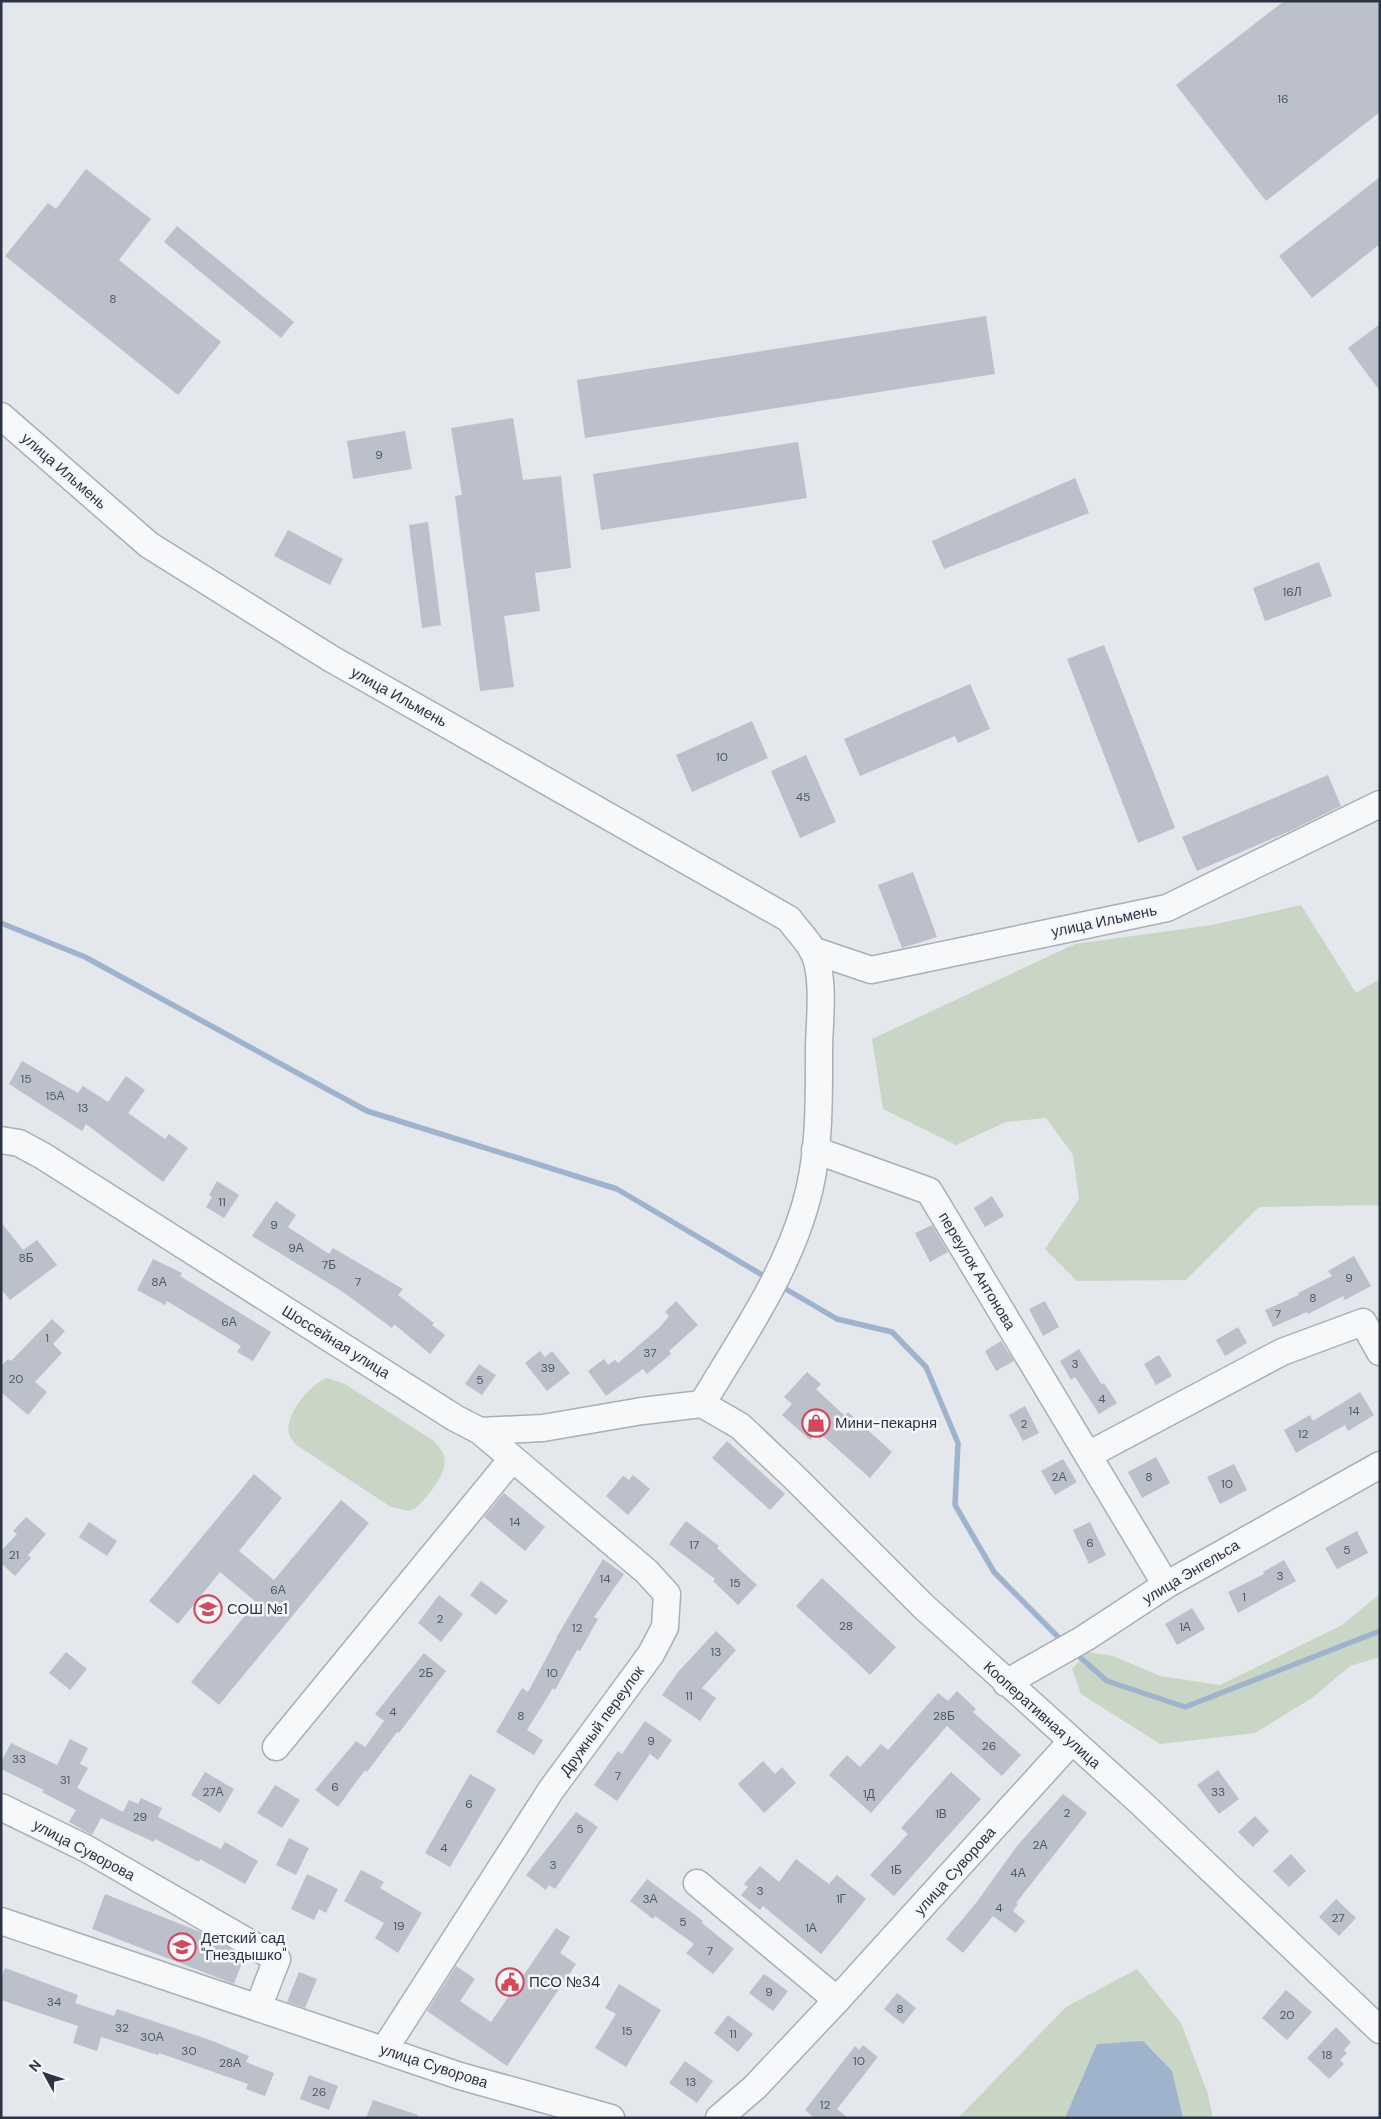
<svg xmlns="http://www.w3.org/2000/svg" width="1381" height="2119" viewBox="0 0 1381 2119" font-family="'DM Sans',sans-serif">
<rect width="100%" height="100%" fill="#e4e7ec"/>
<path fill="#c9d6c5" d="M1301,905L1356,993L1380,979V1205L1259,1207L1186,1280L1077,1281L1045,1249L1079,1199L1073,1155L1046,1118L1006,1122L956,1145L883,1109L872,1039L1075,944L1212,925Z
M327,1378L345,1384L434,1441C438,1446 443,1451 444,1457C448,1474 427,1497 416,1508L409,1511L391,1507L295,1444C293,1441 290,1437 289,1434C284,1414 311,1384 327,1378Z
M1380,1594V1657L1350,1666L1312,1698L1255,1733L1160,1744L1081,1694L1072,1669L1087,1652L1113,1656L1160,1676L1220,1685L1342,1625Z
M1137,1969L1181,2023L1208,2094L1213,2118H958L1066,2007Z"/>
<path fill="#9fb4cc" d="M1143,2041L1172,2071L1183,2118H1065L1097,2044Z"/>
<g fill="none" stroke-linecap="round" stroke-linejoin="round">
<path stroke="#9fb4cc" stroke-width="5.5" d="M1,923L85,957L367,1111L617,1189L769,1279
M779,1285L837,1319L892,1332L926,1367L958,1443L955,1505L994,1572L1063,1642
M1074,1652L1107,1681L1185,1707L1380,1631"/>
</g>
<path fill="#bbc0ca" d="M1284,1H1380V112L1266,201L1176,85Z
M86,169L151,219L119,260L221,342L178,395L5,256L48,203L56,209Z
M1380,177V244L1312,298L1279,256Z
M177,226L294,322L281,338L164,242Z
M986,316L995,374L585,438L577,380Z
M1380,324V391L1348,348Z
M513,418L523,480L561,476L571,568L535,573L540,611L504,616L514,687L480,691L455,496L462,495L451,428Z
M405,431L412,469L353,479L347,441Z
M798,442L807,498L601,530L593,474Z
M1075,478L1089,513L944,569L932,541Z
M428,522L441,625L422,628L409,525Z
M288,530L343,559L330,585L274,556Z
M1319,562L1332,596L1265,621L1253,588Z
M1104,645L1175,828L1138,843L1067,659Z
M970,684L990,729L958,743L955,736L860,776L844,739Z
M752,721L768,758L692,792L676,755Z
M806,755L836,822L800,838L771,771Z
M1328,775L1341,806L1290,831L1197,871L1182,837Z
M913,872L937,937L902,948L878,885Z
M22,1061L78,1093L83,1086L108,1102L126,1076L145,1090L128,1113L165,1139L169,1134L188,1148L163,1182L86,1124L82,1131L9,1084Z
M217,1181L239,1195L224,1218L206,1207L212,1197L209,1195Z
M992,1196L1004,1216L985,1227L974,1208Z
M276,1201L296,1215L288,1227L329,1254L333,1248L403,1289L398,1295L434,1323L432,1325L445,1335L430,1354L394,1324L392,1328L343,1292L252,1236Z
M1,1222L23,1250L37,1240L57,1265L10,1300L1,1289Z
M932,1225L948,1252L930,1262L915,1233Z
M1354,1256L1371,1286L1345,1300L1343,1296L1308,1314L1307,1312L1273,1327L1265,1310L1299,1295L1298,1293L1332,1276L1328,1271Z
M153,1259L182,1273L180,1276L271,1332L253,1361L237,1352L241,1346L167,1301L165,1305L137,1290Z
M676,1301L698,1325L669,1351L671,1354L647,1374L643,1369L606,1396L588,1371L604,1359L608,1365L615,1360L618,1363L659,1328L669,1316L665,1312Z
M1045,1301L1059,1327L1043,1336L1029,1309Z
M52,1319L65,1331L53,1344L62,1353L35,1382L47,1392L28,1415L1,1392V1366L8,1359L11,1361Z
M1238,1327L1247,1343L1225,1356L1216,1340Z
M1001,1341L1014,1361L996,1371L985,1351Z
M1079,1349L1102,1385L1104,1383L1117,1403L1099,1414L1075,1377L1071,1380L1060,1361Z
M540,1351L545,1357L552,1351L570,1373L547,1391L525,1363Z
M1159,1355L1172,1376L1156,1385L1144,1364Z
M479,1364L496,1375L482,1395L465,1384Z
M807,1372L821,1384L816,1389L845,1416L848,1412L892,1452L870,1478L823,1436L820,1439L815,1434L810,1440L782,1415L792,1404L784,1397Z
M1360,1392L1374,1415L1348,1431L1345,1425L1296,1453L1284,1430L1310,1415L1313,1421Z
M1025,1406L1039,1433L1023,1441L1009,1415Z
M727,1441L785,1494L770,1510L712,1458Z
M1156,1457L1170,1483L1142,1498L1128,1472Z
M1063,1459L1077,1482L1055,1495L1041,1471Z
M1234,1464L1247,1490L1220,1504L1207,1477Z
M254,1474L282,1498L239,1551L274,1580L341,1500L369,1523L219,1705L191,1682L256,1602L220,1572L178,1624L149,1601Z
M633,1475L650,1489L628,1515L606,1496L623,1476L629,1480Z
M504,1493L545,1527L525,1551L484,1517Z
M26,1517L46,1534L28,1555L31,1558L15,1576L1,1563V1551L17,1534L13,1531Z
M686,1521L719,1546L717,1548L757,1585L738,1605L713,1581L715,1579L669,1544Z
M89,1522L117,1541L107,1556L79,1537Z
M1090,1522L1106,1555L1089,1564L1073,1530Z
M1357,1531L1368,1553L1337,1569L1325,1548Z
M603,1559L624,1574L594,1617L598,1619L580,1651L577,1650L555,1690L553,1688L527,1730L543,1740L534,1755L496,1732L522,1688L528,1692L557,1638H556Z
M1284,1560L1296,1581L1238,1613L1228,1592L1264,1574L1263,1572Z
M822,1578L896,1647L870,1675L796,1606Z
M481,1581L508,1601L496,1615L470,1595Z
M439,1595L463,1614L441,1642L418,1623Z
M1192,1608L1205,1629L1177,1645L1165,1624Z
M716,1631L736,1650L702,1688L716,1698L700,1721L662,1695L678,1672Z
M66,1652L87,1669L70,1690L49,1673Z
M424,1653L446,1671L399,1733L397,1732L367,1772L365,1770L338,1807L315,1790L356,1741L365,1747L384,1721L375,1714Z
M957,1691L976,1709L973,1712L1021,1755L1002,1776L947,1726L871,1813L829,1775L847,1755L860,1767L881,1744L888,1750L938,1693L948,1701Z
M645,1721L672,1740L658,1760L650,1754L617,1801L594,1785L618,1751L622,1754Z
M70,1739L88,1748L80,1764L88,1768L77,1788L123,1812L129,1800L138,1804L141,1798L162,1808L158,1817L221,1849L225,1842L258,1861L245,1884L200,1859L199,1862L155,1839L154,1842L101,1818L92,1835L69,1822L76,1810L42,1792L44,1790L1,1769V1762L11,1743L57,1765Z
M763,1761L775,1774L782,1767L796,1783L764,1813L738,1784Z
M1218,1770L1239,1799L1219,1814L1197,1785Z
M205,1772L234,1789L220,1813L191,1795Z
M951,1772L981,1799L894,1896L870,1875L908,1834L901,1828Z
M470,1774L496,1789L450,1867L425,1853Z
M275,1785L300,1800L282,1828L257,1813Z
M1063,1794L1087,1813L1016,1903L1018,1904L1013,1911L1025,1921L1016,1933L993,1916L963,1953L946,1939L976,1903L1017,1846Z
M576,1812L598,1827L555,1889L549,1885L546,1890L526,1875Z
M1255,1816L1269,1831L1253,1847L1238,1832Z
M289,1838L309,1848L296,1875L276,1865Z
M1291,1854L1306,1871L1289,1887L1273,1871Z
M796,1859L829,1884L837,1875L866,1899L821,1954L763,1906L760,1910L741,1895L748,1887L744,1884L760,1866L779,1882Z
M361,1870L384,1882L380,1888L422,1913L398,1953L375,1938L384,1923L344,1901Z
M307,1874L338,1889L326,1913L319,1909L314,1920L291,1909Z
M647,1879L703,1921L702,1923L734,1949L713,1974L686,1953L694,1944L655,1916L653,1919L630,1901Z
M105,1894L203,1933L244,1957L234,1984L92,1929Z
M1336,1899L1356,1918L1339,1936L1319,1917Z
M556,1928L570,1937L560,1953L576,1964L507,2066L427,2011L456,1966L475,1979L460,2001L491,2022Z
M5,1968L78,1995L75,2003L114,2016L117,2009L210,2040L249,2056L246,2062L274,2073L265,2096L246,2089L248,2084L159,2053L158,2055L101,2037L97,2051L73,2043L78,2026L1,2000V1978Z
M299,1972L317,1979L305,2008L287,2002Z
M764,1974L788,1991L773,2011L749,1993Z
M619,1984L661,2010L626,2067L595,2048L616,2014L605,2008Z
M1286,1990L1312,2012L1287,2040L1262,2018Z
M897,1993L916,2008L903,2024L884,2009Z
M728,2015L753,2034L738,2052L714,2033Z
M1336,2027L1351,2042L1344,2050L1347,2053L1340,2060L1344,2064L1329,2079L1307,2058Z
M863,2045L878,2057L837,2109L848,2118H814L805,2110L855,2046L859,2050Z
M685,2061L713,2081L697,2103L669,2083Z
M309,2075L338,2086L329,2110L300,2099Z
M373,2100L418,2115V2118H366Z"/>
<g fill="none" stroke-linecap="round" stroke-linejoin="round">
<g stroke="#a9aeb7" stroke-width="29">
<path id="minor" d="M1,416L149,545L330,658L789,919C796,929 806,939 812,949C826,974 819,1023 819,1051C819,1101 820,1157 805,1206C784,1278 740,1340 702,1404
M812,950L871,970L1167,908L1380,804
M1,1140L19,1143L43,1156L455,1418L480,1431L543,1428L642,1411L702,1404
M815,1150L929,1191L1166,1585
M702,1404L740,1426L797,1480L923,1606L1140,1802L1380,2030
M1088,1455L1282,1352L1363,1322L1380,1352
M1006,1683L1085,1638L1166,1585L1380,1465
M276,1747L512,1459
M1,1807L87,1849L277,1959L258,2008
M697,1883L837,2000
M1,1921L460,2076L611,2118
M384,2050L551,1790L651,1654L665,1627L667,1594L646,1571L480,1431
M719,2118L755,2087L837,2000L1071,1742"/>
</g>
<use href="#minor" stroke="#f7f8fa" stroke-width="26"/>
</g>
<defs>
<g id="shop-ring" transform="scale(1.4375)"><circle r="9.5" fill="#f4f6f9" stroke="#d1495b" stroke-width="1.5"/><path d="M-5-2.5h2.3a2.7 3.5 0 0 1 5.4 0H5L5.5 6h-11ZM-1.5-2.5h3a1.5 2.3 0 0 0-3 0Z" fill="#d1495b"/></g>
<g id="school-ring" transform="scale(1.4375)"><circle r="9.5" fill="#f4f6f9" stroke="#d1495b" stroke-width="1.5"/><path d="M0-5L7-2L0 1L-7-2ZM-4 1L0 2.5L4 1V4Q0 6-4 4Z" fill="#d1495b"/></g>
<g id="civic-ring" transform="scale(1.4375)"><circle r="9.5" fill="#f4f6f9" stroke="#d1495b" stroke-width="1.5"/><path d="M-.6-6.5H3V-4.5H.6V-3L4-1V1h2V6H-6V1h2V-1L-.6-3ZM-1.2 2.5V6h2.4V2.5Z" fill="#d1495b"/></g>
</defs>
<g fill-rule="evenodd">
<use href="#shop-ring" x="816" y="1423"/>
<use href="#school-ring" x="208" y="1609"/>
<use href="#school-ring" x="182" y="1947"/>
<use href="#civic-ring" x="510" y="1982"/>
</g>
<g text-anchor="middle" stroke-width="5" stroke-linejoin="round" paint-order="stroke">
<g font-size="12" fill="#4f5766">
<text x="1283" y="103">16</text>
<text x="113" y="303">8</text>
<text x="379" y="459">9</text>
<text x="1292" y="596">16Л</text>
<text x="722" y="761">10</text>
<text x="803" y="801">45</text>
<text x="26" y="1083">15</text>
<text x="55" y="1100">15А</text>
<text x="83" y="1112">13</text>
<text x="222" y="1206">11</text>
<text x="274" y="1229">9</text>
<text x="296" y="1252">9А</text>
<text x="26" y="1262">8Б</text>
<text x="329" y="1269">7Б</text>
<text x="1349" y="1282">9</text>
<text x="159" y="1286">8А</text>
<text x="358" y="1286">7</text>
<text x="1313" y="1302">8</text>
<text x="1278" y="1318">7</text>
<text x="229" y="1326">6А</text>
<text x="47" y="1342">1</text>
<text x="650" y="1357">37</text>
<text x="1075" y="1368">3</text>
<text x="548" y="1372">39</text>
<text x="16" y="1383">20</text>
<text x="480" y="1384">5</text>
<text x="1102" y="1403">4</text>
<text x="1354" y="1415">14</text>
<text x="1024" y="1428">2</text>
<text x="1303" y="1438">12</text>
<text x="1059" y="1481">2А</text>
<text x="1149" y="1481">8</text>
<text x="1227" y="1488">10</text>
<text x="515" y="1526">14</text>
<text x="1090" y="1547">6</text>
<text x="694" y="1549">17</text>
<text x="1347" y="1554">5</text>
<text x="14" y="1559">21</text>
<text x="1280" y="1580">3</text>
<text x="605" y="1583">14</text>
<text x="735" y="1587">15</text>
<text x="278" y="1594">6А</text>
<text x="1244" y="1601">1</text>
<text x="440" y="1623">2</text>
<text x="846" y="1630">28</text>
<text x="1185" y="1631">1А</text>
<text x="577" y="1632">12</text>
<text x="716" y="1656">13</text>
<text x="426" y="1677">2Б</text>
<text x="552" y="1677">10</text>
<text x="689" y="1700">11</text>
<text x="393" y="1716">4</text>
<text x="521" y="1720">8</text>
<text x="944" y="1720">28Б</text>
<text x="651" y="1745">9</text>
<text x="989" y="1750">26</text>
<text x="19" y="1763">33</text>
<text x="618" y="1780">7</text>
<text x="65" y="1784">31</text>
<text x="335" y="1791">6</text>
<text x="213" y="1796">27А</text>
<text x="1218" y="1796">33</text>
<text x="869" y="1798">1Д</text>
<text x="469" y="1808">6</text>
<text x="1067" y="1817">2</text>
<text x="941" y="1818">1В</text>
<text x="140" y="1821">29</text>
<text x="580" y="1833">5</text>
<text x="1040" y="1849">2А</text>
<text x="444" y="1852">4</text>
<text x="553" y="1869">3</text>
<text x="896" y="1874">1Б</text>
<text x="1018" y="1877">4А</text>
<text x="760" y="1895">3</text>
<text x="650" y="1903">3А</text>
<text x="841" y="1903">1Г</text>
<text x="999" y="1912">4</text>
<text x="1338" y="1922">27</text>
<text x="683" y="1926">5</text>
<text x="399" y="1930">19</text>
<text x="811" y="1932">1А</text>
<text x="710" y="1955">7</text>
<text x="769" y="1996">9</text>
<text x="54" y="2006">34</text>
<text x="900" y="2013">8</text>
<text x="1287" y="2019">20</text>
<text x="122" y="2032">32</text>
<text x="627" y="2035">15</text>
<text x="733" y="2038">11</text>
<text x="152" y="2041">30А</text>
<text x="189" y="2055">30</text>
<text x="1327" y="2059">18</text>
<text x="859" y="2065">10</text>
<text x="230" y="2067">28А</text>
<text x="691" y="2086">13</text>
<text x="319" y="2096">26</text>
<text x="825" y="2109">12</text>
</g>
<g font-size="15" fill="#2b3445" stroke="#f4f6f9">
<text transform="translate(64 471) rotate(41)" y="5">улица Ильмень</text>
<text transform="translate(399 697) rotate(29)" y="5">улица Ильмень</text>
<text transform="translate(1104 921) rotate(-12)" y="5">улица Ильмень</text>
<text transform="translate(977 1271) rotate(59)" y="5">переулок Антонова</text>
<text transform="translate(336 1342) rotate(32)" y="5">Шоссейная улица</text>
<text transform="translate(1191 1572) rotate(-31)" y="5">улица Энгельса</text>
<text transform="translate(1042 1715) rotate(42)" y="5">Кооперативная улица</text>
<text transform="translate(602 1721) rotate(-54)" y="5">Дружный переулок</text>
<text transform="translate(84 1850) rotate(28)" y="5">улица Суворова</text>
<text transform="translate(955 1871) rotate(-48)" y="5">улица Суворова</text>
<text transform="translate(434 2066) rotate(18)" y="5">улица Суворова</text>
</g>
<g font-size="15" fill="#2b3445" stroke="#f4f6f9" text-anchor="start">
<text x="835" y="1428">Мини-пекарня</text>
<text x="227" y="1614">СОШ №1</text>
<text x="201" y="1943">Детский сад<tspan x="201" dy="17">"Гнездышко"</tspan></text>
<text x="529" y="1987">ПСО №34</text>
</g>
</g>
<rect width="1381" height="2119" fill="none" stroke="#2b3445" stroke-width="5"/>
<g transform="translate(45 2074) rotate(310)" stroke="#f4f6f9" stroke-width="4" paint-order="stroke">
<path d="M0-4L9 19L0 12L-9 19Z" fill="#2b3445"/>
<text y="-8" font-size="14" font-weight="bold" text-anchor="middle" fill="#2b3445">N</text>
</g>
</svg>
